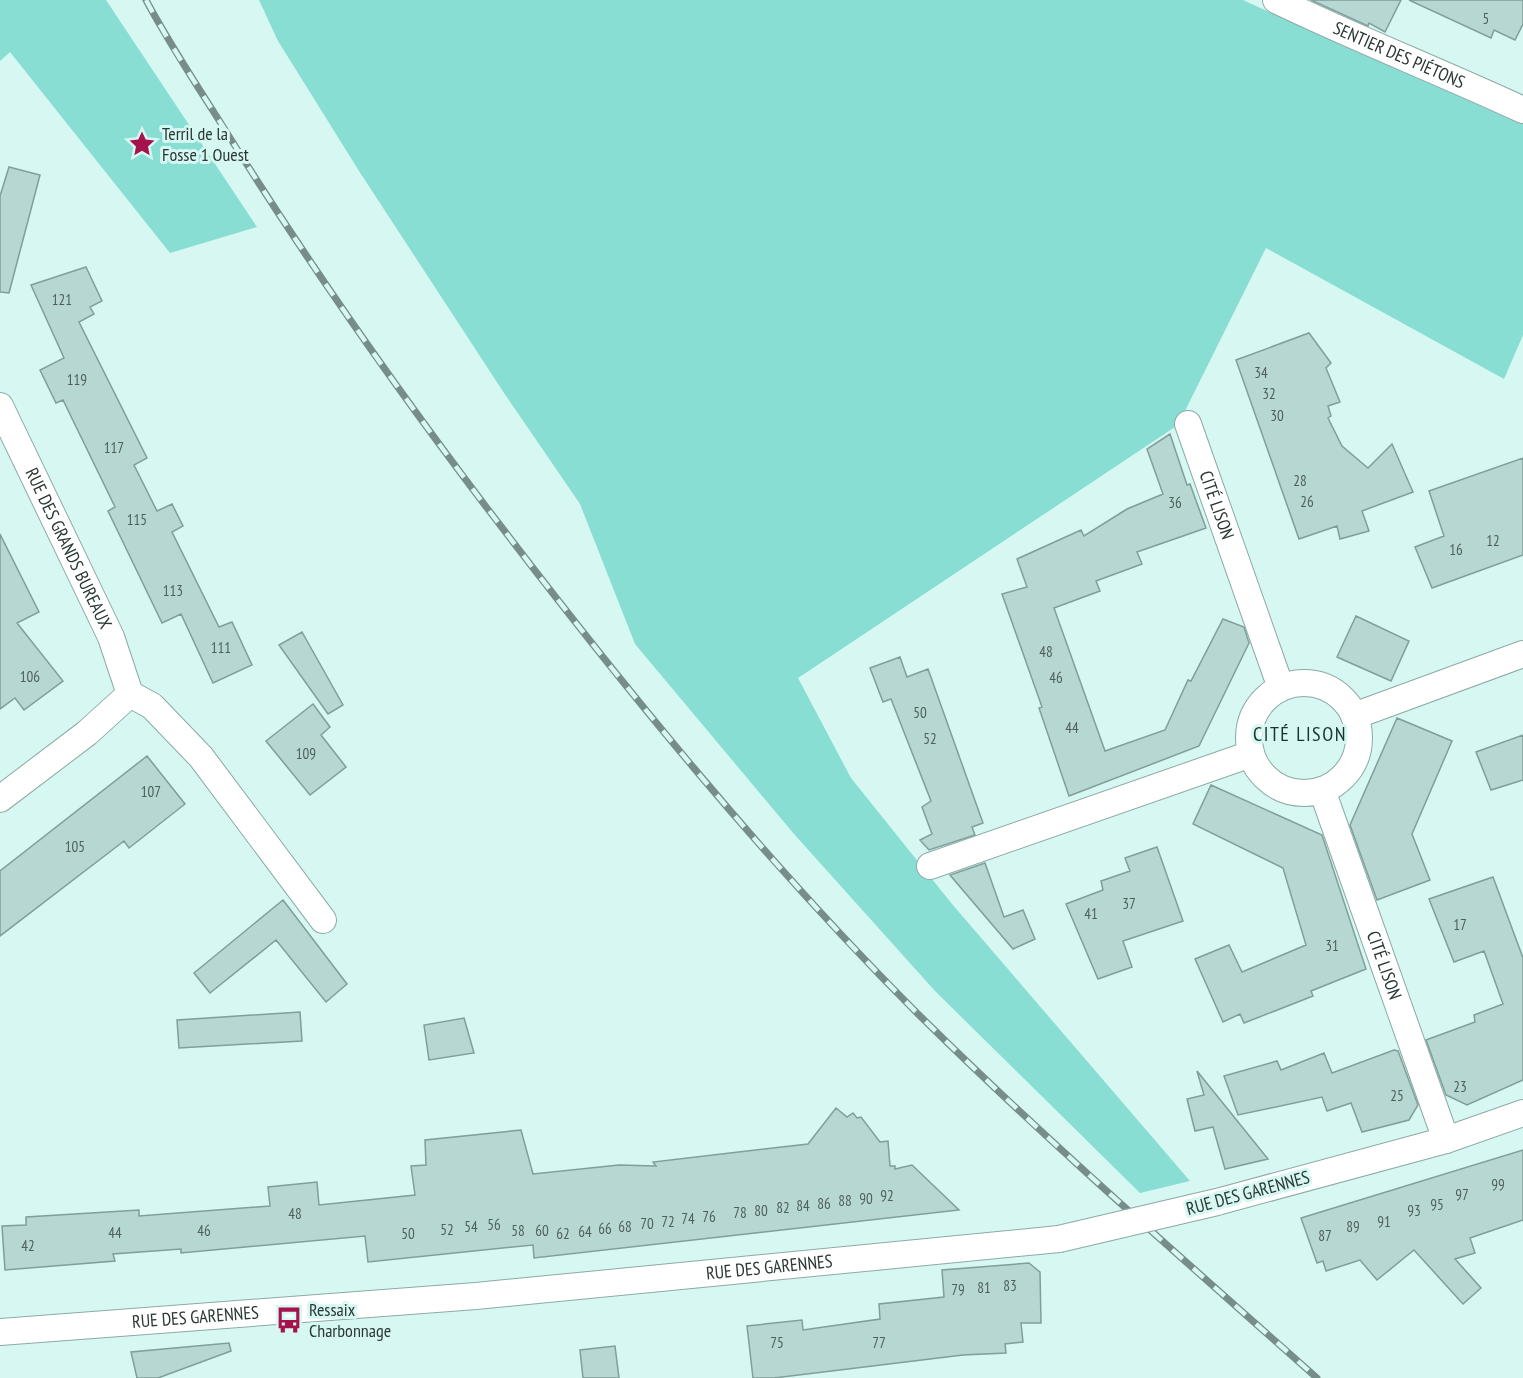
<svg xmlns="http://www.w3.org/2000/svg" width="1523" height="1378" viewBox="0 0 1523 1378" font-family="'PT Sans Narrow',sans-serif">
<rect width="100%" height="100%" fill="#d6f7f2"/>
<path fill="#89ded4" d="M0,0H106L257,227L170,253L10,52L0,61Z
M259,0H1243L1370,58L1419,70L1523,120V335L1504,379L1266,248L1178,425L798,678L851,778L952,904L1190,1181L1140,1193L935,991L794,834L635,644L580,504L504,393L359,171L278,41Z"/>
<path fill="#b7d7d2" stroke="#809e9a" stroke-width="1.5" d="M1311,0H1401L1385,32L1369,23L1368,26Z
M1409,0H1523V24L1515,40L1494,30L1491,38Z
M9,167L40,175L9,293L0,292V196Z
M86,267L102,301L90,307L94,314L79,322L147,458L134,465L157,511L172,504L183,526L172,532L219,627L232,622L252,665L213,683L181,614L162,623L108,511L115,507L63,400L56,403L40,370L64,358L31,285Z
M1309,333L1331,363L1326,368L1340,402L1328,406L1331,416L1328,418L1342,446L1368,468L1392,444L1413,492L1362,511L1369,531L1340,539L1337,526L1299,539L1236,360Z
M1170,434L1187,485L1190,484L1206,528L1137,552L1142,564L1096,581L1100,591L1054,608L1105,751L1165,730L1188,680L1191,681L1223,619L1244,627L1249,643L1199,746L1069,796L1039,708L1042,707L1002,594L1027,587L1017,559L1081,530L1084,536L1127,509L1163,494L1147,449Z
M1523,458V555L1432,588L1415,547L1444,536L1429,491Z
M0,534L39,612L17,623L63,681L24,710L15,698L0,709Z
M1356,616L1409,641L1391,681L1337,657Z
M302,632L343,705L328,714L279,645Z
M900,657L907,677L928,669L983,823L972,827L975,835L929,850L920,840L932,834L922,807L931,801L891,699L883,702L870,668Z
M313,704L330,727L321,735L346,767L310,795L266,741Z
M1397,718L1452,741L1412,834L1430,880L1377,900L1350,825Z
M1523,735V780L1491,790L1476,752Z
M147,756L185,804L129,848L124,841L0,936V871Z
M1211,785L1322,835L1366,969L1311,991L1313,996L1244,1023L1240,1014L1223,1022L1195,959L1229,945L1242,972L1306,945L1283,868L1193,824Z
M1157,847L1183,921L1123,941L1132,967L1098,979L1066,904L1103,890L1101,881L1130,871L1125,858Z
M985,863L1004,917L1023,910L1035,939L1013,949L950,875Z
M1493,877L1523,958V1080L1467,1105L1446,1095L1426,1040L1475,1022L1474,1015L1503,1004L1484,951L1454,962L1429,899Z
M283,900L347,984L326,1002L276,940L210,993L194,973Z
M300,1012L302,1041L179,1048L177,1020Z
M464,1018L474,1053L429,1060L424,1025Z
M1394,1050L1398,1051L1418,1105L1409,1120L1362,1132L1351,1103L1327,1111L1322,1097L1238,1115L1224,1076L1277,1061L1281,1070L1324,1053L1332,1073Z
M1197,1071L1268,1159L1225,1169L1213,1127L1195,1131L1187,1099L1204,1095Z
M836,1108L847,1117L853,1113L857,1118L861,1117L880,1142L888,1141L890,1166H895V1169L912,1165L959,1210L534,1258L533,1245L368,1262L365,1236L181,1253V1249L113,1254L115,1261L5,1270L2,1226L26,1225V1217L139,1210V1216L270,1206L268,1187L317,1182L319,1205L415,1195L411,1166L426,1165L425,1140L521,1130L533,1174L619,1165L656,1166L653,1162L808,1144Z
M1523,1150V1220L1470,1238L1475,1253L1455,1259L1481,1288L1463,1304L1414,1250L1377,1280L1360,1260L1326,1271L1323,1261L1317,1263L1301,1218Z
M1029,1263L1040,1272L1041,1323H1021L1023,1342L1005,1344L1006,1353L963,1355L774,1378H753L747,1326L802,1320L803,1330L880,1319L879,1304L944,1297L942,1270Z
M229,1343L231,1351L158,1378H137L131,1352Z
M615,1346L619,1378H583L580,1350Z"/>
<g fill="none" stroke-linecap="round" stroke-linejoin="round">
<g stroke="#8caaa6" stroke-width="28">
<g id="street">
<path id="s1" d="M1276,0C1357,39 1441,72 1523,110"/>
<path id="s2" d="M0,406L111,637L130,694L87,733L0,799"/>
<path id="s3" d="M1188,424L1281,688"/>
<circle cx="1304" cy="738" r="55"/>
<path d="M130,694L152,706L201,757L323,920"/>
<path d="M1354,716L1523,654"/>
<path id="s4" d="M1322,790L1446,1140"/>
<path d="M930,866L1251,754"/>
<path d="M1217,1202L1446,1140L1523,1113"/>
<path id="s5" d="M0,1332L476,1296L1059,1239"/>
</g>
</g>
<use href="#street" stroke="#fff" stroke-width="26"/>
<g stroke="#778d8a" stroke-width="7">
<path id="rail" d="M146,0C169,43 196,84 222,125C304,257 393,384 487,508C621,684 762,858 919,1015C1047,1141 1183,1259 1317,1378"/>
</g>
<use href="#rail" stroke="#d6f7f2" stroke-width="4.5" stroke-dasharray="14" stroke-linecap="butt"/>
<g stroke="#8caaa6" stroke-width="28" stroke-linecap="butt">
<path id="street-bridge" d="M1059,1239L1217,1202"/>
</g>
<use href="#street-bridge" stroke="#fff" stroke-width="26"/>
</g>
<defs>
<g id="sight-bare" transform="scale(2.07)"><path d="M0-6L1.8-2.2L6-1.7L2.9 1.2L3.7 5.4L0 3.3L-3.7 5.4L-2.9 1.2L-6-1.7L-1.8-2.2Z" fill="#a6124c" stroke="#d6f7f2" stroke-width="2.5" paint-order="stroke"/></g>
<g id="bus-bare" transform="scale(2.07)"><path d="M-5-6H5V4H4V6H2V4H-2V6H-4V4H-5ZM-3.5-4V0h7V-4ZM-3.5 1.2v1.5H-2V1.2ZM2 1.2v1.5H3.5V1.2Z" fill="#a6124c" stroke="#d6f7f2" stroke-width="2.5" paint-order="stroke"/></g>
</defs>
<g fill-rule="evenodd">
<use href="#sight-bare" x="142" y="144"/>
<use href="#bus-bare" x="289" y="1320"/>
</g>
<g text-anchor="middle" stroke-width="6" stroke-linejoin="round" paint-order="stroke">
<g font-size="15" fill="#4d5f5c">
<text x="1486" y="24">5</text>
<text x="62" y="305">121</text>
<text x="1261" y="378">34</text>
<text x="77" y="385">119</text>
<text x="1269" y="399">32</text>
<text x="1277" y="421">30</text>
<text x="114" y="453">117</text>
<text x="1300" y="486">28</text>
<text x="1307" y="507">26</text>
<text x="1175" y="508">36</text>
<text x="137" y="525">115</text>
<text x="1493" y="546">12</text>
<text x="1456" y="555">16</text>
<text x="173" y="596">113</text>
<text x="221" y="653">111</text>
<text x="1046" y="657">48</text>
<text x="30" y="682">106</text>
<text x="1056" y="683">46</text>
<text x="920" y="718">50</text>
<text x="1072" y="733">44</text>
<text x="930" y="744">52</text>
<text x="306" y="759">109</text>
<text x="151" y="797">107</text>
<text x="75" y="852">105</text>
<text x="1129" y="909">37</text>
<text x="1091" y="919">41</text>
<text x="1460" y="930">17</text>
<text x="1332" y="951">31</text>
<text x="1460" y="1092">23</text>
<text x="1397" y="1101">25</text>
<text x="1498" y="1190">99</text>
<text x="1462" y="1200">97</text>
<text x="887" y="1201">92</text>
<text x="866" y="1204">90</text>
<text x="845" y="1206">88</text>
<text x="824" y="1209">86</text>
<text x="1437" y="1210">95</text>
<text x="803" y="1211">84</text>
<text x="783" y="1213">82</text>
<text x="761" y="1216">80</text>
<text x="1414" y="1216">93</text>
<text x="740" y="1218">78</text>
<text x="295" y="1219">48</text>
<text x="709" y="1222">76</text>
<text x="688" y="1224">74</text>
<text x="668" y="1227">72</text>
<text x="1384" y="1227">91</text>
<text x="647" y="1229">70</text>
<text x="494" y="1230">56</text>
<text x="471" y="1232">54</text>
<text x="625" y="1232">68</text>
<text x="1353" y="1232">89</text>
<text x="605" y="1234">66</text>
<text x="447" y="1235">52</text>
<text x="204" y="1236">46</text>
<text x="518" y="1236">58</text>
<text x="542" y="1236">60</text>
<text x="585" y="1237">64</text>
<text x="115" y="1238">44</text>
<text x="408" y="1239">50</text>
<text x="563" y="1239">62</text>
<text x="1325" y="1241">87</text>
<text x="28" y="1251">42</text>
<text x="1010" y="1291">83</text>
<text x="984" y="1293">81</text>
<text x="958" y="1295">79</text>
<text x="777" y="1348">75</text>
<text x="879" y="1348">77</text>
</g>
<g font-size="18" fill="#2a3735" stroke="#d6f7f2">
<text dy="6" stroke="none"><textPath href="#s1" startOffset="135">SENTIER DES PIÉTONS</textPath></text>
<text dy="6" stroke="none"><textPath href="#s3" startOffset="86">CITÉ LISON</textPath></text>
<text dy="6" stroke="none"><textPath href="#s2" startOffset="158">RUE DES GRANDS BUREAUX</textPath></text>
<text dy="6" stroke="none"><textPath href="#s4" startOffset="186">CITÉ LISON</textPath></text>
<text transform="translate(1248 1193) rotate(-15)" y="6">RUE DES GARENNES</text>
<text dy="6" stroke="none"><textPath href="#s5" startOffset="772">RUE DES GARENNES</textPath></text>
<text dy="6" stroke="none"><textPath href="#s5" startOffset="196">RUE DES GARENNES</textPath></text>
</g>
<g font-size="18" fill="#2a3735" stroke="#d6f7f2" text-anchor="start">
<text x="162" y="140">Terril de la<tspan x="162" dy="21">Fosse 1 Ouest</tspan></text>
<text x="309" y="1316">Ressaix<tspan x="309" dy="21">Charbonnage</tspan></text>
</g>
<g font-size="20" letter-spacing="1.5" fill="#183330" stroke="#d6f7f2">
<text x="1300" y="741">CITÉ LISON</text>
</g>
</g>
</svg>
